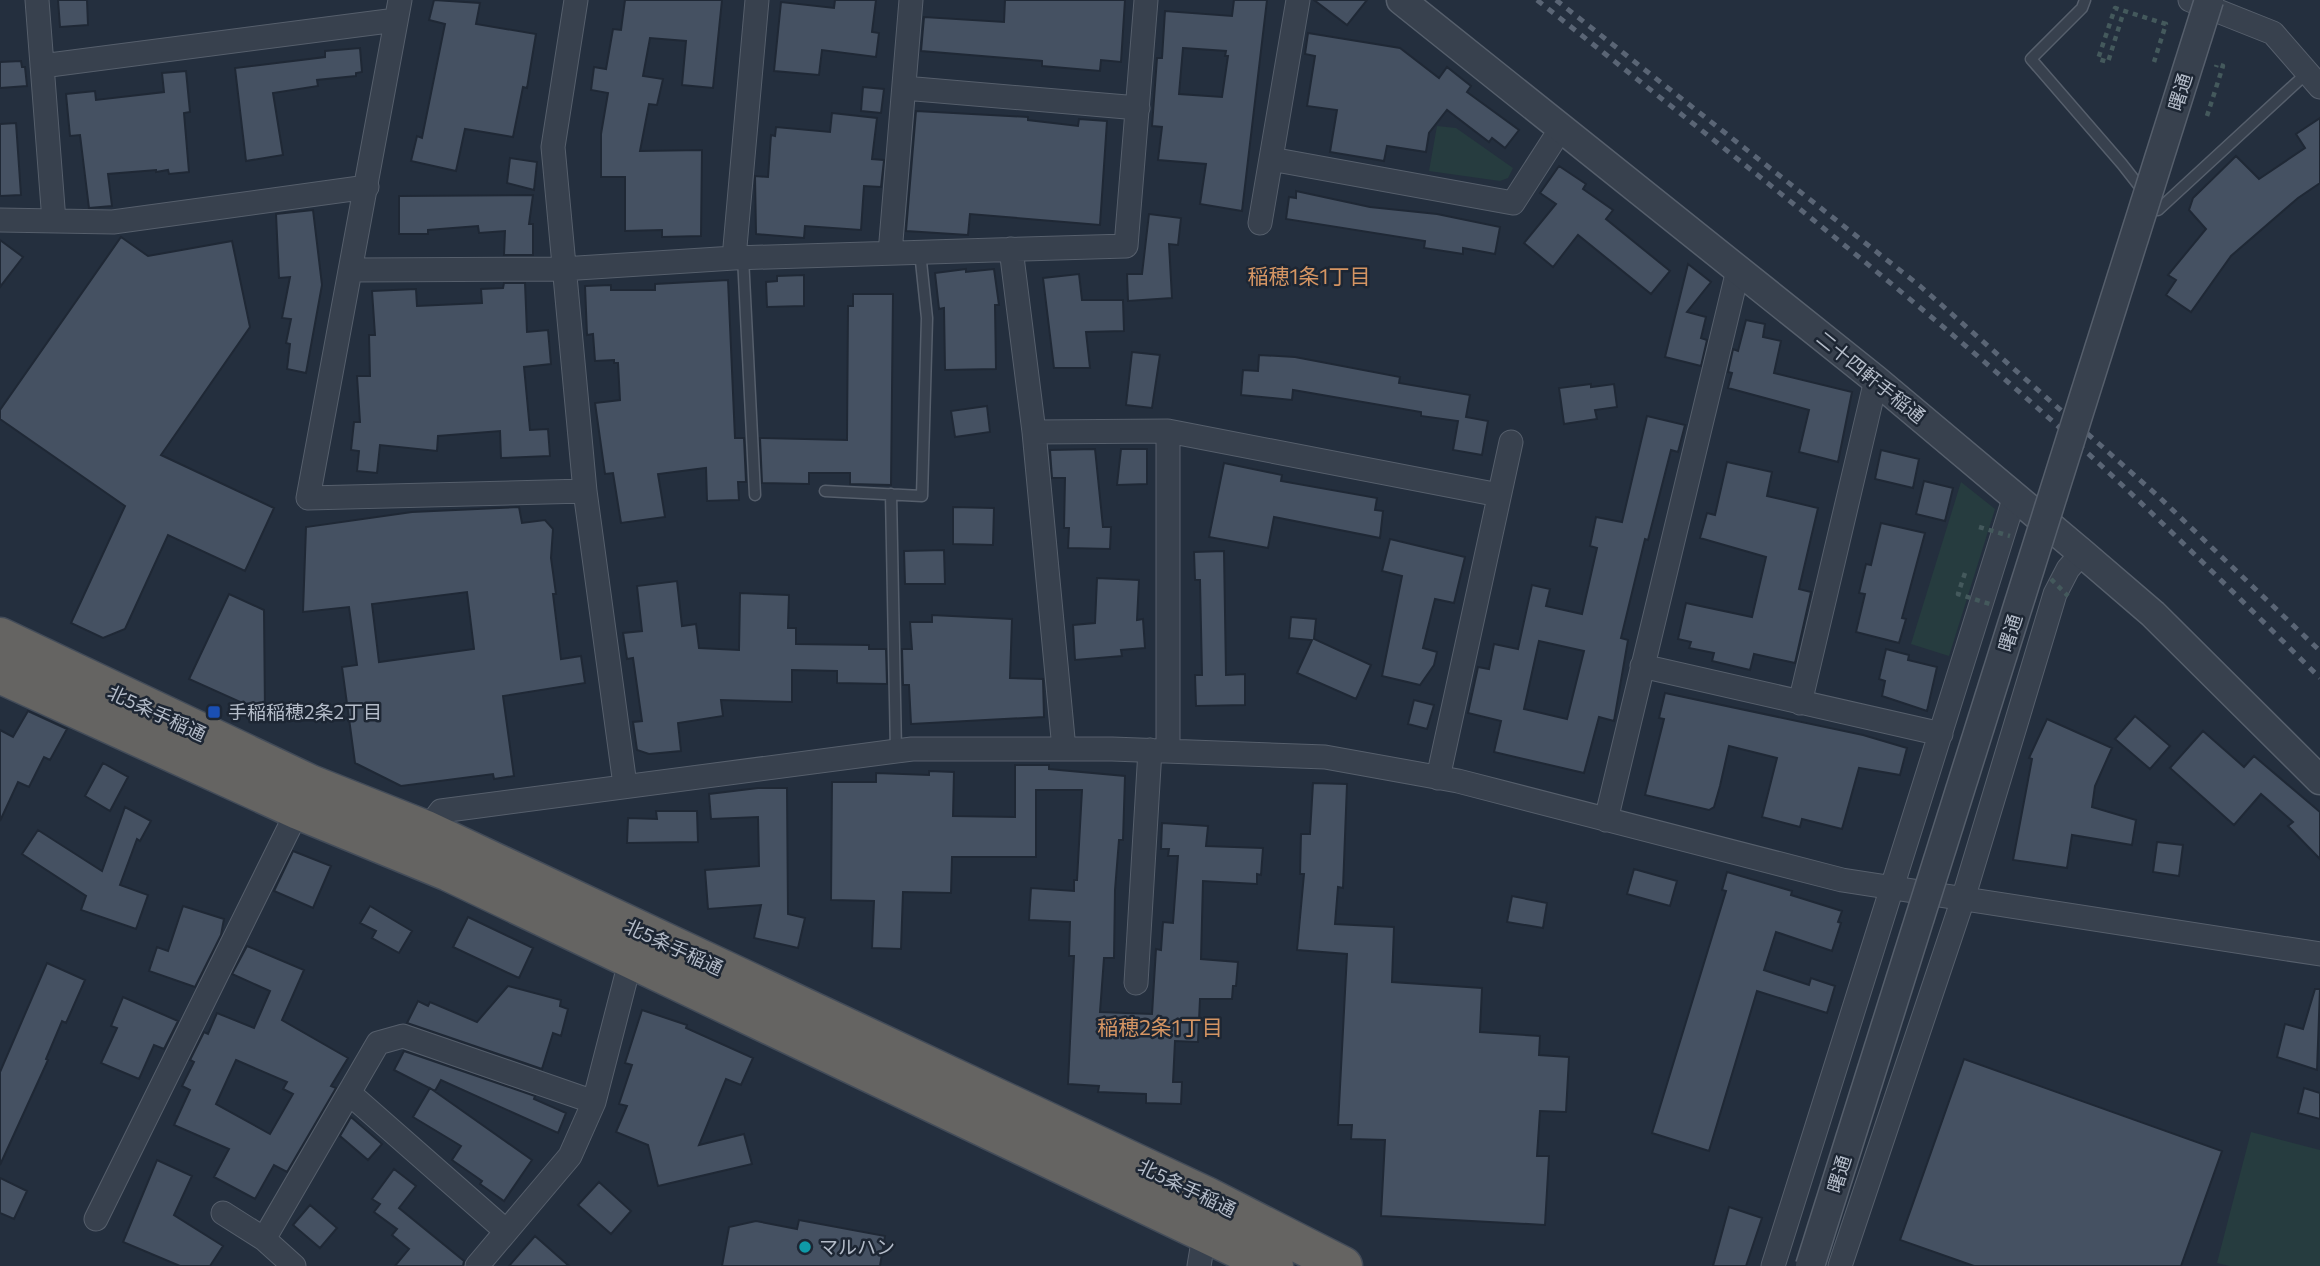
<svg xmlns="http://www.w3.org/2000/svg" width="2320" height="1266" viewBox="0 0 2320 1266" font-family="Commissioner,'Noto Sans JP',sans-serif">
<rect width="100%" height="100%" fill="#242f3e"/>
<path fill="#263c3f" d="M1437,126L1456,128L1513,168L1508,178L1500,181L1429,171Z
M1961,482L1995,509L1949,656L1911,644Z
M2251,1132L2320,1150V1266H2230L2217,1263Z"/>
<path fill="#455162" stroke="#1f2835" stroke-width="2" fill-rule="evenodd" d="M58,0H87L88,25L60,27Z
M434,0L480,3L476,24L536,34L527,88L523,87L513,137L465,129L456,171L411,161L417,136L422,138L445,24L429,20Z
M625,0H722L713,88L682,85L686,41L650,38L643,76L663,79L657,105L649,104L640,151L702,150L701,236L662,237V230L625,231V177H601V134L608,93L591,90L594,67L606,69L613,29L621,30Z
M835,0H876L872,32L879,33L876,57L822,50L819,75L774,71L781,2L834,8Z
M1005,0H1125L1121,62L1101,60L1100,71L1042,66V61L921,51L924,17L1004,22Z
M1234,0H1267L1242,211L1200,204L1206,164L1158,160L1162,127L1152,126L1157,58H1162L1165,11L1232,16ZM1183,48L1226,51L1225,56H1228L1222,97L1179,94Z
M1314,0H1367L1347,25Z
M1308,33L1400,48L1439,78L1447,67L1471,86L1467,92L1519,130L1505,148L1492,138L1489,142L1447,110L1429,133L1426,152L1387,146L1384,161L1330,152L1337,110L1307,106L1315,56L1305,54Z
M360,48L362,72L356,73V76L317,80L318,86L273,93L283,155L246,161L235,68L325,57V51Z
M21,61L22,67H25L27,86L0,88V62Z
M186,71L190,112L184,113L189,172L169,174L168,170L156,172V170L108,174L112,206L89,208L80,135L70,136L66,94L95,91L96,100L164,92L162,73Z
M863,87L884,89L881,113L861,111Z
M916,111L1028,117V120L1078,126L1079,119L1107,121L1100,225L970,214L968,235L906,231Z
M832,113L877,118L872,159L884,160L881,187L864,186L861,230L805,226L804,238L756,234L755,176L768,177L771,135L775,136L776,127L830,132Z
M2320,118V183L2298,198L2231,256L2191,312L2166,295L2176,280L2168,275L2206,229L2189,210L2193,198L2236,156L2259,179L2305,148L2296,134Z
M16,123L21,195L0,196V124Z
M510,158L537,162L534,190L507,183Z
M1559,166L1586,184L1583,189L1613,210L1606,219L1670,271L1651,294L1578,235L1553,267L1524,243L1556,204L1540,193Z
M1296,191L1370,207L1437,214L1500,227L1495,254L1463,248V254L1424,248L1425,241L1286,219L1289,197L1296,198Z
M533,195L529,224H533V255H504L505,231L479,233L478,226L428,230V234H399V196Z
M313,210L322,285L306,373L287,369L290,344L286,343L291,319L282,318L290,277L279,278L276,214Z
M1149,214L1181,218L1178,245L1169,244L1172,298L1128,301L1127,274H1142Z
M121,237L148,256L232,241L250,327L161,455L274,508L245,571L168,535L125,629L103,638L71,623L125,506L0,419V410Z
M0,240L23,257L0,287Z
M1688,264L1711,282L1687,312L1706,317L1701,338L1707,340L1701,366L1665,357Z
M966,269V272L994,269L999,305H995L996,369L945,370L944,308L939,309L935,273Z
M1079,274L1082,300H1123L1124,331L1086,332L1090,368H1054L1043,278Z
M804,275V306L767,307L766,282L777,281V276Z
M728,280L735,438H744L746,482H738L739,500L707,501L706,468L658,474L665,517L621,523L613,473L605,474L595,403L620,400L618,363H614V360L595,361L593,334L587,335L585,286L611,285V290H655V284Z
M504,283H525L527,332L548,330L551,364L524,367L530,430L548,429L550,456L501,458L500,431L438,436L437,451L380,445L377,473L357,471L359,451L351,450L354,422H360L357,376H370L369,335H375L372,291L416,289L417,306L482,303L481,289L503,288Z
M853,294H893L891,485L850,484V473H809V484L762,483L760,438L847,440L848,306H853Z
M1746,320L1765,324L1763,337L1781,341L1774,373L1852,392L1838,462L1799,452L1809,410L1728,388L1732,373L1728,372L1733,349L1738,351Z
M1132,352L1160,355L1152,408L1126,405Z
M1259,355L1295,357L1400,377L1399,383L1470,395L1466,417L1488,421L1482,455L1453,450L1458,421L1421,416V412L1293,390L1292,400L1241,395L1243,370L1258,371Z
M1591,384V387L1614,384L1617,407L1595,410L1597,419L1564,424L1559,388Z
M987,406L990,432L955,437L951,411Z
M1647,416L1685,425L1678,452L1671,450L1648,540L1645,539L1621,638L1628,640L1614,721L1599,717L1584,773L1494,752L1501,721L1468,713L1478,667L1489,669L1494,644L1518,649L1532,585L1550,589L1546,606L1582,614L1597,548L1590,546L1596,517L1622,522ZM1539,641L1584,651L1567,719L1524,709Z
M1095,449L1103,527H1111L1110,549L1068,548L1069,528H1064L1065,478H1052L1050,450Z
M1121,449H1147V484L1117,485Z
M1881,450L1919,459L1913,488L1875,479Z
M1727,462L1772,472L1767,496L1818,508L1799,589L1811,592L1795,663L1754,654L1750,670L1712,661L1714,653L1689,648L1691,642L1678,639L1686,603L1752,617L1766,557L1700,538L1707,513L1715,515Z
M1224,463L1282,475L1281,481L1377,498L1375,510L1383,511L1380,538L1274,517L1268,548L1209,537Z
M1924,481L1953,488L1945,521L1916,514Z
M519,507L522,523L545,520L553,529L551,558L556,594H553L561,659L581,656L585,683L503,696L514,776L494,779L493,774L401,786L355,763L342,667L357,665L349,607L303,612L306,527L412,512ZM467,592L474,649L379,662L372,604Z
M953,507L994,508L993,545L953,544Z
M1881,523L1925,533L1902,618L1906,619L1899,643L1856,632L1865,594L1859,593L1866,564L1871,565Z
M1390,539L1465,557L1454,603L1435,599L1423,648L1437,652L1434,665L1420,685L1382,676L1402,576L1382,571Z
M944,550L945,584H905L904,551Z
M1224,551L1226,675L1245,674V705L1196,706L1195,675H1202L1200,580H1195L1194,552Z
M1097,578L1139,580L1137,620L1143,619L1145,648L1121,650L1122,656L1075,660L1073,625L1095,623Z
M677,581L682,626L696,624L699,648L739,650L740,593L789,595L788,628H796V644L869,645V649H886L887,684L837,683V671L792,670V702L721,700L723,716L678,723L681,751L649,754L637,750L633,722L642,721L633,658L627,659L623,633L642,631L637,586Z
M229,594L264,610L265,713L189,679Z
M932,615L1012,619L1010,678L1043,679L1044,717L911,724L909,685H903L902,649H912L910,622H932Z
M1291,617L1316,619L1314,639L1371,665L1356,699L1297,673L1312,640L1289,638Z
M1886,649L1909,655L1908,660L1937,667L1927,711L1882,696L1885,681L1879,679Z
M1665,693L1863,735L1907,748L1900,775L1859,768L1842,829L1802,819L1800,827L1762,817L1777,758L1729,746L1720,786L1714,807L1709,810L1645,795L1664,719L1659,718Z
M1414,700L1434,705L1427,729L1408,724Z
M28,711L67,729L50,760L44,757L29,787L18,782L0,821V730L13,737Z
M2135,716L2170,746L2150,769L2115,739Z
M2047,719L2112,748L2095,786L2092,807L2136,820L2132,845L2072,835L2067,868L2013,860L2032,759L2029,758Z
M2203,731L2244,767L2254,756L2320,812V859L2288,826L2293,822L2261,794L2234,825L2170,768Z
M103,763L128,777L110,811L85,796Z
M1015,765H1049V769L1125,776L1123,840H1119L1115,890L1114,958H1104L1100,1012L1152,1014L1156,949L1161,950L1163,922L1173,923L1178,856H1168L1169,849H1161L1162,823L1208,826L1206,846L1263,848L1261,875L1257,874V884L1203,881L1201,959L1238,962L1236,986H1233L1232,999H1200L1198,1042L1175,1041L1173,1082H1182L1181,1104L1146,1103V1094L1098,1092L1099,1086L1068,1084L1074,956H1069L1070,922L1029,920L1031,888L1074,891V880H1077L1082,790H1036V857H952L951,893L903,892L901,949L872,948L874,901L831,900L832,782H876V773L929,775V771L954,772L953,816L1015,817Z
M1313,783L1347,784L1343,888L1338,887L1335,924L1394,927L1392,982L1482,988L1480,1032L1540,1036L1539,1055L1569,1057L1566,1112L1540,1111L1537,1156H1549L1545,1225L1381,1216L1385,1140L1351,1139L1352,1125H1338L1347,954L1297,950L1304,874H1300L1301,834H1310Z
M758,788H787L788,914L805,918L798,948L754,938L761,905L708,909L705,870L759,866L758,817L711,819L709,794Z
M125,807L151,821L140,841L137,839L120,885L148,895L136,929L81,910L86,896L22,854L38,830L102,871Z
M656,811H697L698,842L627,843L628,818L657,819Z
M2157,842L2183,845L2179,876L2153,872Z
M293,851L331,866L313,908L274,891Z
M1634,869L1677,881L1670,906L1627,894Z
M1727,872L1792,891L1791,895L1842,911L1838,922L1841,923L1832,951L1776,932L1764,970L1809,985L1811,978L1835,986L1827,1013L1757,991L1709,1151L1652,1133L1726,891L1722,890Z
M1512,896L1547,903L1543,928L1507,922Z
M183,906L224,919L221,935L195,987L149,971L157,947L168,951Z
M370,906L412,931L399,953L372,938L376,931L360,923Z
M468,917L533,948L519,978L453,947Z
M247,946L304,970L282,1020L348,1058L331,1086L336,1088L287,1172L274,1165L255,1199L214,1177L229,1149L174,1125L190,1090L182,1086L194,1062L190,1060L204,1032L208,1034L217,1013L254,1028L270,991L232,974ZM236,1060L287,1082L283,1089L293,1094L270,1134L216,1104Z
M47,963L85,980L66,1023L62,1021L46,1059L48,1060L0,1165V1072Z
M508,986L561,1000L560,1006L568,1009L561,1036L553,1033L542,1069L407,1023L418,1001L428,1006L430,1002L477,1022Z
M2315,989H2320L2317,1070L2277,1057L2285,1024L2303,1029Z
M123,997L178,1021L164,1049L154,1045L139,1079L101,1063L117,1028L111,1026Z
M642,1010L687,1025L686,1028L753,1058L741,1085L726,1079L699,1145L744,1134L752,1164L658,1186L648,1145L616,1132L627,1106L619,1104L632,1065L625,1063Z
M404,1051L535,1096L534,1099L566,1113L558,1133L441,1080L435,1091L394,1070Z
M1964,1059L2222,1151L2181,1266H1974L1900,1240Z
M430,1088L532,1160L504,1201L480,1184L482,1181L452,1160L461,1146L413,1117Z
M2304,1088L2320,1093V1119L2298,1113Z
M351,1117L382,1144L368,1160L340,1136Z
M157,1160L192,1176L174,1215L223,1246L210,1266H180L123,1242Z
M394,1169L416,1186L399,1208L464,1261L463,1266H395L409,1249L392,1235L397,1229L374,1212L380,1204L372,1199Z
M0,1178L27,1191L14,1219L0,1213Z
M599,1182L631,1211L611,1234L578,1205Z
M310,1205L337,1228L320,1248L293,1225Z
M1729,1207L1762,1218L1746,1266H1713Z
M799,1220L885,1236L880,1266H722L729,1227L756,1221L797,1229Z
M535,1236L569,1266H509Z"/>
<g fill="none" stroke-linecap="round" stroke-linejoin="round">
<g stroke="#565f6c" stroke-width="13">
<path id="service" d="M2085,0L2082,8L2031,59L2122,164L2158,210L2308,72
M743,257L755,495
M825,491L922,496L927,318L920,252
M891,494L896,751"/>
</g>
<g stroke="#565f6c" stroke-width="25">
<path id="minor" d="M37,0L54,221
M400,0L308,498L585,491
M576,0L553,147L585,491L625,785
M2190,0L2273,33L2320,87
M42,66L396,20
M904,88L1138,108
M1271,159L1513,203L1560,130
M0,220L113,222L367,187
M1260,223L1298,0
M1011,249L1034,432L1064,749
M890,253L911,0
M734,258L757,0
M353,270L562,269L734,258L1126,246L1146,0
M1168,431V751
M1034,432L1168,431L1499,495
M1642,666L1941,734
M1800,703L1876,380
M1438,778L1511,442
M1606,820L1738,270
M420,839L441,811L912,749H1112L1325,757L1458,781L1842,880L2320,954
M1136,983L1150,750
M349,1093L506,1231
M223,1213L264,1239L294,1266
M96,1219L298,810
M264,1239L378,1043L403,1036L594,1102
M477,1266L570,1156L594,1102L631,958
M1199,1266L1205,1230
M1773,1266L2015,496
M1840,1266L1963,899L2055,594L2068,569L2082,553"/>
</g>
<g stroke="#565f6c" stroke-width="31">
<path id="tertiary" d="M1401,0L1876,380L2082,553L2153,614L2320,780"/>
</g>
<g stroke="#434c59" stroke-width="41">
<path id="trunk" d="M0,637L310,784L426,830L1206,1196L1343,1266
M0,674L298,810L449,872L1274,1266"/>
</g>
<path stroke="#44595c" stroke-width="4.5" stroke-dasharray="5 5" stroke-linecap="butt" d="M2122,17L2108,62L2098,59L2115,8L2166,24L2154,62
M2207,116L2223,66L2217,64L2216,67"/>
<use href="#service" stroke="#38414e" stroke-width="10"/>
<use href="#minor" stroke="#38414e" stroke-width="23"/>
<use href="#tertiary" stroke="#38414e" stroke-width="28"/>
<use href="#trunk" stroke="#656462" stroke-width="38"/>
<path stroke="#5a6575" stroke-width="5" stroke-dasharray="7 7" stroke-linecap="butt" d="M1537,0C1696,126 1856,251 2009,383C2118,477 2219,578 2320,678
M1556,0L1920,286L2158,496L2320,651"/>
<g stroke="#565f6c" stroke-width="31" stroke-linecap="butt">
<path id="tertiary-bridge" d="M1810,1266L2209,0"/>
</g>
<path stroke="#44595c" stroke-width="4.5" stroke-dasharray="5 5" stroke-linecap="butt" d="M1979,527L2010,536
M1965,573L1958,594L1993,605
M2051,579L2068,596"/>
<use href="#tertiary-bridge" stroke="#38414e" stroke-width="28"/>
</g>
<rect fill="#1a4fb4" stroke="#1d2633" stroke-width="2.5" x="207" y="705" width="14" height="14" rx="3.5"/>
<circle fill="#0f9aa8" stroke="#1d2633" stroke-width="2.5" cx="805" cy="1247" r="7"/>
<g text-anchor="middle" stroke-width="5" stroke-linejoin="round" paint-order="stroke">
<g font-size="19" fill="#b4bcc9" stroke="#1d2633">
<text transform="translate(2180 92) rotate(-73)" y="7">曙通</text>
<text transform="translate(1871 377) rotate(39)" y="7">二十四軒手稲通</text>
<text transform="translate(2010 633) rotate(-73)" y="7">曙通</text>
<text transform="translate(157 713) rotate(25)" y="7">北5条手稲通</text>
<text transform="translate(674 947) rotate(25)" y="7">北5条手稲通</text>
<text transform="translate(1839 1174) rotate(-73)" y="7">曙通</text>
<text transform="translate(1187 1188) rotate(26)" y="7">北5条手稲通</text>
</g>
<g font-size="19" fill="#b4bcc9" stroke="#1d2633" text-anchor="start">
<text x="228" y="719">手稲稲穂2条2丁目</text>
<text x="819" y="1254">マルハン</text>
</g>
<g font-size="21" fill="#d59563" stroke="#1d2633">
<text x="1309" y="284">稲穂1条1丁目</text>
<text x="1160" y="1035">稲穂2条1丁目</text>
</g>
</g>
</svg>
